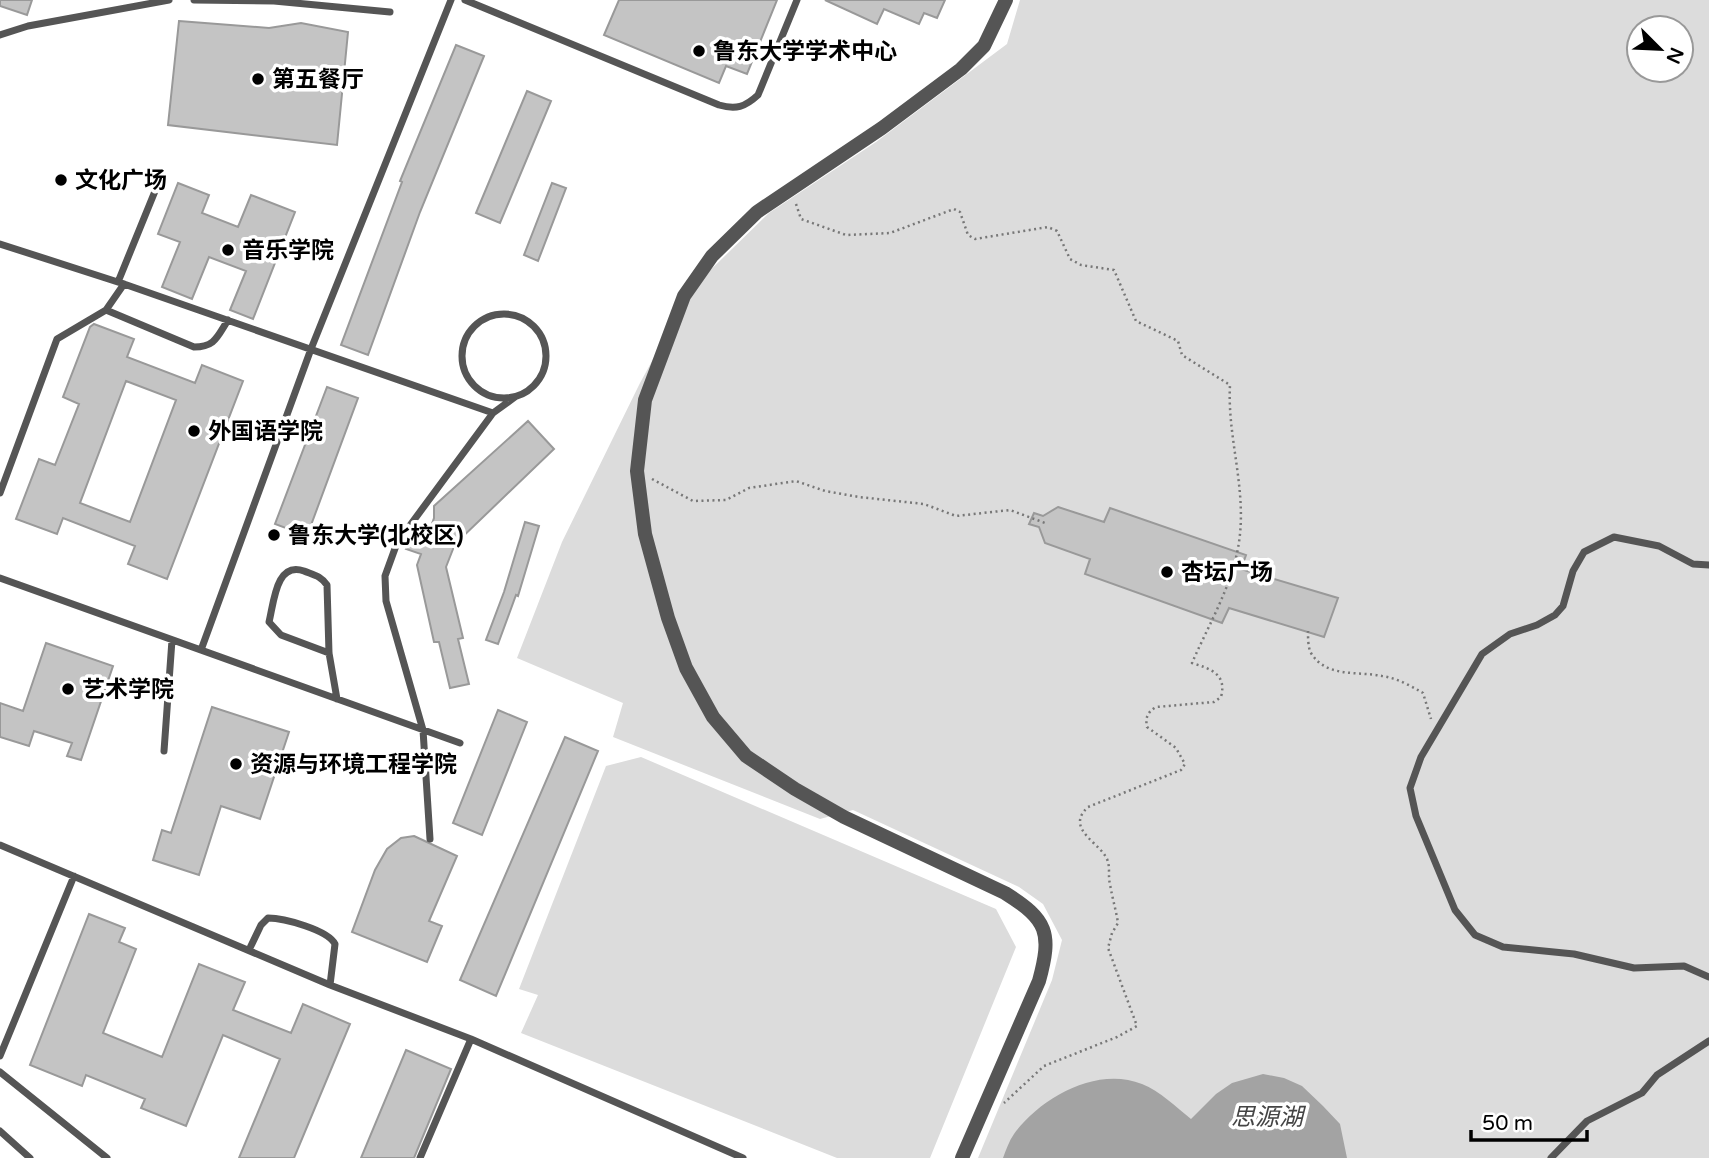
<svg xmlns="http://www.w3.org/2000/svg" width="1709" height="1158" viewBox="0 0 1709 1158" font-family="'Varela Round','Noto Sans SC',sans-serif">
<rect width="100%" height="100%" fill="#fff"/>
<path fill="#dcdcdc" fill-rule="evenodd" d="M1020,0H1709V1158H978L1052,980L1062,940L1043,904L1019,887L853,810L820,819L613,737L623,703L517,658L562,542L640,383L692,288L769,213L876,142L1007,44ZM1639,28H1681V70H1639Z
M641,757L996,909L1016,947L930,1158H837L521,1033L538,995L519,989L606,766Z"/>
<path fill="#a3a3a3" d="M1263,1074L1284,1078L1302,1086L1323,1106L1340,1124L1347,1158H1003C1006,1150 1009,1141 1014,1134C1041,1097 1097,1066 1142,1084C1160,1091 1176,1107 1191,1119L1216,1094L1232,1083Z"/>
<path fill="#c4c4c4" stroke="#999" stroke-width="2" fill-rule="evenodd" d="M0,0H32L27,15L0,6Z
M619,0H777L747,74L726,66L719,83L604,35Z
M825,0H945L937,18L924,13L919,24L884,9L877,24Z
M179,21L269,28L301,23L348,32L337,145L168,125Z
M456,45L484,56L420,212L368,355L341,345L402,182L400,181Z
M527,91L551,101L500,223L476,213Z
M178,183L209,195L202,213L238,227L251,195L295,212L253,319L230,310L246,271L209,257L192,299L162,287L180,242L158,234Z
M552,183L566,188L538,261L524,255Z
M94,324L134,339L127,357L195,383L202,365L243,381L167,579L128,564L135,546L63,518L57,534L16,519L39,459L55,465L79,404L63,397L90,327ZM126,381L176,400L130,522L80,503Z
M327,387L358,398L307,536L275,524Z
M528,421L554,449L455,544L446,567L463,638L458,639L469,684L450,688L439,642H434L417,565L421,554L406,549L416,528L429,532L434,518V506Z
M1058,507L1104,522L1110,508L1246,555L1241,569L1338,598L1324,637L1229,608L1222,623L1085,574L1090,559L1045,543L1039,527L1029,524L1034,513L1043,516Z
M525,522L539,526L518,596L516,595L498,644L486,640L504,592Z
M46,643L113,666L81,760L67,756L72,743L34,731L29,746L0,737V703L23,711Z
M212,707L289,732L260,819L221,806L199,875L153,860L162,830L171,833Z
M498,710L527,722L482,835L453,823Z
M565,737L598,751L496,996L460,980Z
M414,836L457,856L429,921L442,926L427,962L352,932L375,870L387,849L401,838Z
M89,914L125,928L119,942L136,949L103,1033L162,1057L199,964L245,982L233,1010L291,1033L303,1004L350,1024L294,1158H239L280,1059L223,1035L186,1126L141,1108L145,1099L86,1075L82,1086L30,1065Z
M406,1050L451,1069L414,1158H361Z"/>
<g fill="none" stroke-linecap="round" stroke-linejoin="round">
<path stroke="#777" stroke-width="2.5" stroke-dasharray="2 3.5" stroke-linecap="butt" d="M796,204L801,219L846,235L890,233L954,209L960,212L968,235L975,239L1048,227L1057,231L1070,259L1081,265L1114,270L1136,321L1178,341L1182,355L1230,385C1227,437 1247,489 1239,542C1233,584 1209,624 1192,663C1211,669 1227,674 1221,697L1214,702L1156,707C1148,712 1145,717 1147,727L1176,748L1185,764L1181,770L1088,807C1063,830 1104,844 1108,862C1110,869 1108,877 1110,884C1112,897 1116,910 1118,923L1112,933L1108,948L1137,1026L1117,1037L1044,1066L1004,1103
M652,479L693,501L726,500L749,488L796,481L825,491L859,497L924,504L956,516L1010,510L1045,523
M1308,631C1308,638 1308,648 1311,653C1326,678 1358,671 1382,676C1397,678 1411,686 1423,693L1431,719"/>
<path stroke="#555" stroke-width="7" d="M194,0L274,1L390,12
M465,0L719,105C736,110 745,107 758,95L797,0
M0,35L28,26L169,0
M0,244L124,284L493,413
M118,282L162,174
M106,310L194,347C215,347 217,337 228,320
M462 356a42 42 0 1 1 84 0a42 42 0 1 1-84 0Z
M0,493L57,339L106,310L124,284
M1709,565L1693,564L1659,546L1614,537L1584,552L1573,571L1563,606L1555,615L1537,625L1510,634L1482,654L1421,757L1410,788L1416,816L1455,910L1475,935L1503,947L1574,954L1634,968L1684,966L1709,977
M0,578L460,743
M201,650L311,349L451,0
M329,653L281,635L269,622C274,602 276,561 304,571C314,575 321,576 327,585L329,653L337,699
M164,751L172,640
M430,839L423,730L386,601L385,576L397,543L493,413L515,397
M0,845L330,985L471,1039L743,1158
M249,950L261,925L268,918C284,918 328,930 335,944L330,985
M0,1056L74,876
M0,1072L107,1158
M0,1131L30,1158
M420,1158L471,1039
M1551,1158L1587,1121L1642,1093L1657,1075L1709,1041"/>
<path stroke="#555" stroke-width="14" d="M962,1158L1039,981C1052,933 1048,920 1005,893L844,817L795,789L746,756L713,717L686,668L668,618L645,534L637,471L645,400L684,296L712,256L757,212L882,128L961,69L984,46L1006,0"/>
</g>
<g fill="#000" stroke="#fff" stroke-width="2.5">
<circle cx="699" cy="51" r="7"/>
<circle cx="258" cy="79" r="7"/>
<circle cx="61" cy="180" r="7"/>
<circle cx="228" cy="250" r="7"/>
<circle cx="194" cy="431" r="7"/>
<circle cx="274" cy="535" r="7"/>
<circle cx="1167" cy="572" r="7"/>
<circle cx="68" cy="689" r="7"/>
<circle cx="236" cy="764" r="7"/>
</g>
<g text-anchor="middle" stroke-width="7" stroke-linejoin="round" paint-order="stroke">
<g font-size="23" font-weight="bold" fill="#000" stroke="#fff" text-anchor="start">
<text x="713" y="59">鲁东大学学术中心</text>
<text x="272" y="87">第五餐厅</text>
<text x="75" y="188">文化广场</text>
<text x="242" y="258">音乐学院</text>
<text x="208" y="439">外国语学院</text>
<text x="288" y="543">鲁东大学(北校区)</text>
<text x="1181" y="580">杏坛广场</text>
<text x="82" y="697">艺术学院</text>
<text x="250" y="772">资源与环境工程学院</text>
</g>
<g font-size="24" font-style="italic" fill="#444" stroke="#fff">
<text x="1267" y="1125">思源湖</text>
</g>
</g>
<g transform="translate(1660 49) rotate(114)"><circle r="33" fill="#ffffff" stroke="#999999" stroke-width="2"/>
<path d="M0-5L12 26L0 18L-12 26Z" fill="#000000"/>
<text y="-10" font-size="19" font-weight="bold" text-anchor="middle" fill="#000000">N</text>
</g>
<path d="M1471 1130v10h116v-10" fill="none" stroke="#000000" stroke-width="3.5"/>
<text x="1482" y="1130" font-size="21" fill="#000000" stroke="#ffffff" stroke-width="5" paint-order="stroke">50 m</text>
</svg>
